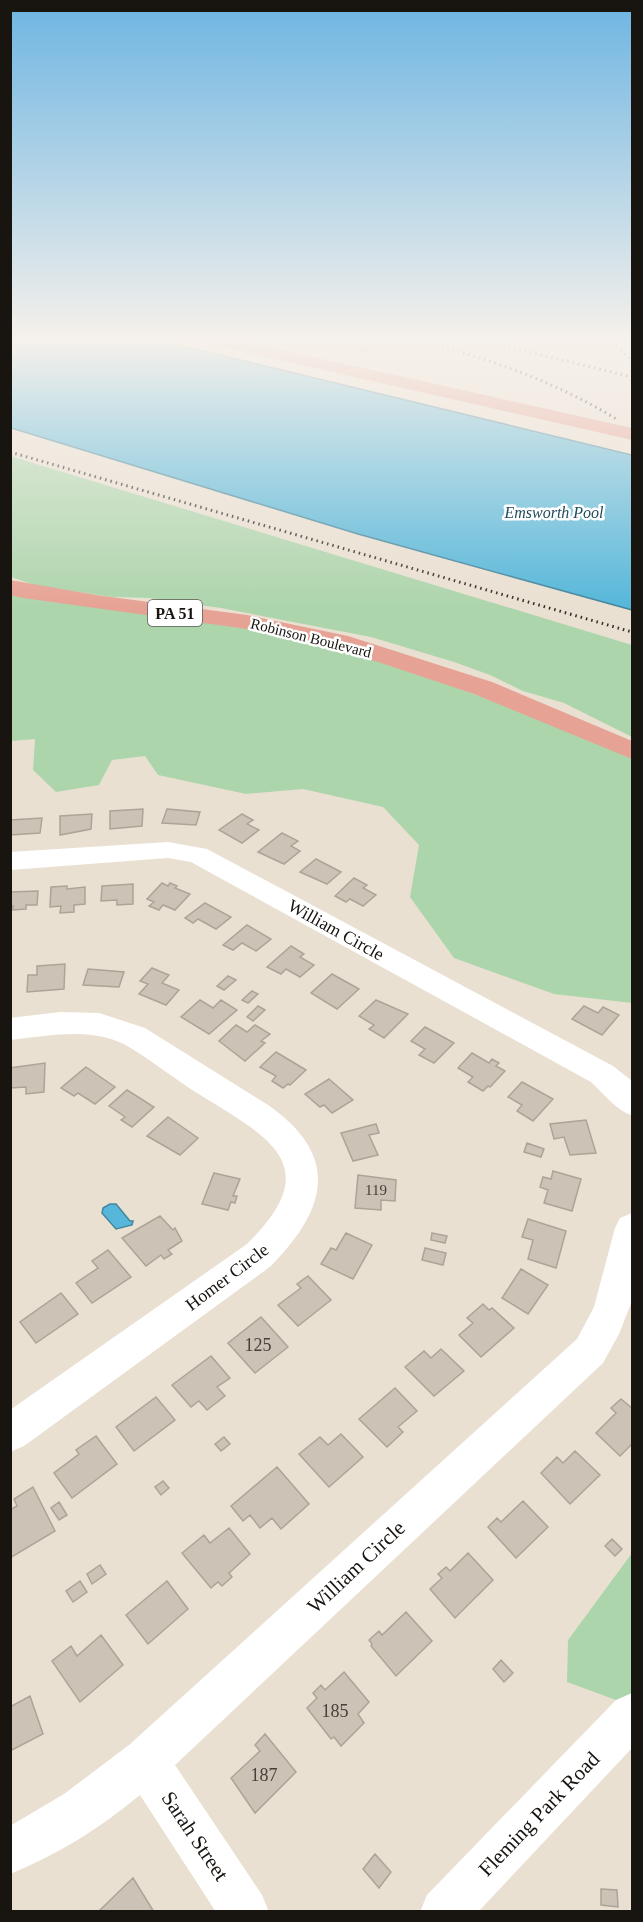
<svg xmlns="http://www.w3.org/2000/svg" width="643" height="1922" viewBox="0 0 643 1922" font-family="Georgia,serif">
<rect width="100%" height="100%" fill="#eae0d2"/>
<path fill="#add5ac" d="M10,456L632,645V737L564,703L523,691L490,675L454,662L371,637L221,608L149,598L112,597L37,586L11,577Z
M10,591L247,624L337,643L632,753V1003L554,994L454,958L410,897L419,845L383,807L303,789L246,794L158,775L145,756L112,760L99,785L56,792L33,770L35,739L11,741Z
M632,1553V1706L567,1682L568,1640Z"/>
<path fill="#56b7da" stroke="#43869d" stroke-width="1.5" d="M11,338H150L632,455V610L358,534L11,428Z
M110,1204H116L130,1221H133L132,1225L116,1229L102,1213L103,1208Z"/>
<path fill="#ccc2b5" stroke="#ada397" stroke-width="1.5" d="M299,338H331L321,345L316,344L307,349L283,344L292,339Z
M356,342L373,345L364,351L347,348Z
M143,809L142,826L110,829V811Z
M167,809L200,812L196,825L162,823Z
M92,814L91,829L60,835V816Z
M242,814L253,820L247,824L259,830L242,843L219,830Z
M42,818L40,833L10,835V820Z
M282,833L298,841L291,846L300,851L284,864L258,852Z
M316,859L341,872L327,884L300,872Z
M354,878L367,885L363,888L376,895L363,906L350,899L346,902L335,896Z
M162,883L168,886L170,883L177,886L175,888L190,894L175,910L163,905L159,910L149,906L154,902L147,899Z
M133,884V904L117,905V900L101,901L102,886Z
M67,886V889L85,887V904L74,905V912L60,913L61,906L50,907L51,887Z
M38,891L37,905H26V909L13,910V906L10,907V892Z
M205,903L231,917L216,929L198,919L193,923L185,918Z
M247,925L271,939L256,951L242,943L233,950L223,945Z
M291,946L304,954L300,957L314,965L300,977L286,969L281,974L267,967Z
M65,964L64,989L27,992L28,975H37V966Z
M152,968L169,975L162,983L179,990L166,1005L139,994L148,984L140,981Z
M88,969L124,972L119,987L83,985Z
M332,974L359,989L337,1009L311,993Z
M228,976L236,980L224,990L217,986Z
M252,991L258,994L248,1003L242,1000Z
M200,1000L213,1008L221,1000L237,1010L209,1034L181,1017Z
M376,1000L408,1014L384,1038L369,1029L374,1025L359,1016Z
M258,1006L265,1010L253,1021L247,1017Z
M584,1006L598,1013L603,1007L619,1015L602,1035L572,1019Z
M236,1025L247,1032L255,1025L270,1034L261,1041L265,1043L245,1061L219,1041Z
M425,1027L454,1043L434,1063L419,1055L425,1049L411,1041Z
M276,1052L306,1070L290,1085L288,1084L283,1088L272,1081L276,1076L260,1067Z
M472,1053L489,1063L492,1059L499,1063L496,1066L505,1071L490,1087L488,1086L483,1091L468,1082L473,1077L458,1068Z
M45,1063L44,1092L26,1094V1087L10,1088V1068Z
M86,1067L115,1087L95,1104L78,1093L74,1096L61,1088Z
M329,1079L353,1100L332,1113L324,1105L320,1107L305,1094Z
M522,1082L553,1099L533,1121L517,1111L522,1105L508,1097Z
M127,1090L154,1107L132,1127L121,1120L125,1117L109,1106Z
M168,1117L198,1138L180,1155L147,1136Z
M586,1120L596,1153L570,1155L564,1137L554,1139L550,1124Z
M376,1124L379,1133L369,1135L378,1155L353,1161L341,1133Z
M527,1143L544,1149L541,1157L524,1152Z
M553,1171L581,1179L572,1211L544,1203L548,1190L540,1187L543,1177L551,1179Z
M214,1173L240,1179L233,1196H237L235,1203L231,1202L228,1210L202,1204Z
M358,1175L396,1180L395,1201L381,1200V1210L355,1208Z
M160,1216L173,1230L175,1228L182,1241L168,1250L172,1254L164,1259L161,1255L146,1266L122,1238Z
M528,1219L566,1231L556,1268L528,1259L533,1240L522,1237Z
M346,1233L372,1245L353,1279L321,1264L331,1248L336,1250Z
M432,1233L447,1236L445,1243L431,1240Z
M425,1248L446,1253L443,1265L422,1260Z
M108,1250L131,1277L92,1303L76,1283L98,1268L92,1261Z
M521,1269L548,1285L528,1314L502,1298Z
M308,1276L331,1300L298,1326L278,1305L301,1288L297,1284Z
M61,1293L78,1314L36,1343L20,1322Z
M483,1304L489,1310L492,1308L514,1328L481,1357L459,1335L473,1323L467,1318Z
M261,1317L288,1347L255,1373L228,1343Z
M441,1349L464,1371L434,1396L405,1367L424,1351L431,1358Z
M211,1356L230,1378L217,1387L225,1396L207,1410L199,1401L191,1407L172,1385Z
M395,1388L417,1411L398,1427L403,1432L387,1447L359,1419Z
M156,1397L175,1420L134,1451L116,1427Z
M621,1399L632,1408V1444L620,1456L596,1433L616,1413L611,1408Z
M341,1434L363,1457L329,1487L299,1454L320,1437L328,1445Z
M96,1436L117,1464L72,1498L54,1473L79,1454L76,1450Z
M224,1437L230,1444L221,1451L215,1444Z
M575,1451L600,1475L570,1504L541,1473L557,1457L563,1463Z
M277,1467L309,1504L281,1529L272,1518L260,1528L250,1515L243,1521L231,1506Z
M163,1481L169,1488L161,1495L155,1487Z
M33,1487L55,1531L10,1558V1510L17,1506L14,1499Z
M523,1501L548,1527L516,1558L488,1527L497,1518L501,1522Z
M59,1502L67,1515L59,1520L51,1508Z
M229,1528L250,1554L229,1573L232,1577L222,1586L218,1582L211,1588L182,1553L204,1535L210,1543Z
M612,1539L622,1549L615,1556L605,1546Z
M468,1553L493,1580L455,1618L430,1589L442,1578L438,1574L446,1567L450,1571Z
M100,1565L106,1574L92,1584L87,1574Z
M80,1581L87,1592L73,1602L66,1591Z
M167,1581L188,1609L148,1644L126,1615Z
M406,1612L432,1641L396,1676L371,1646L372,1644L369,1640L379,1631L382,1635Z
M101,1635L123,1665L80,1702L52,1661L71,1646L77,1656Z
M501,1660L513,1673L504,1682L493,1669Z
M344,1672L369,1702L358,1714L364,1723L341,1746L334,1737L331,1739L307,1708L317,1698L313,1693L321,1685L325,1690Z
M30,1696L43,1734L10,1751V1707Z
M265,1734L296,1772L255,1813L231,1778L260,1751L255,1745Z
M375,1854L391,1872L379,1888L363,1869Z
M133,1878L154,1912H98Z
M601,1889L617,1890L618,1907L601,1905Z"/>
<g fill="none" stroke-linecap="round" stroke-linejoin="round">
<path fill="#fff" fill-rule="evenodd" d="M168,842L207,849L613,1066L632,1081V1115C618,1112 603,1093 591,1082L191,862L168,858L10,870V852Z
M60,1012L99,1013L145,1028L268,1105C341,1156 327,1209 271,1266L24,1446L10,1452V1410L247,1244C328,1165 268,1137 197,1093C172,1077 150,1059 124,1044C88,1027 49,1036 10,1040V1018Z
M632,1213V1301L619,1334L603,1363L175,1765L262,1895L269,1912H216L140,1795C100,1828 59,1854 10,1874V1826L64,1794L129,1745L577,1339L594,1307L615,1228L620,1218Z
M632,1693V1748L478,1912H420L427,1895L616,1700Z"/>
<path fill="#e6a395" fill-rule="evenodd" d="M197,338H229L632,428V440L205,343Z
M10,580L96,595L247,615L348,636L492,682L632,741V759L474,694L333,647L247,629L23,598L10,595Z"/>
<path stroke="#312c27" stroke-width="3" stroke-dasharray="1.5 4" stroke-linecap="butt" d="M410,338C484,357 553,380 618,420
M471,338L632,377
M609,338L632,361
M10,452L632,632"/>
</g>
<linearGradient id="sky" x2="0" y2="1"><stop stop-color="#6db5e2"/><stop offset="0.56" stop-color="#f6f1eb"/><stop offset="1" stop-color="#f6f1eb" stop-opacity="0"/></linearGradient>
<rect width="643" height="607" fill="url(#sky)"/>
<g text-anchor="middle" stroke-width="5" stroke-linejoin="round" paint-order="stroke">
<g font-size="15" fill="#181410" stroke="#fff">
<text transform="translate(311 638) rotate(14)" y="5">Robinson Boulevard</text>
</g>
<g font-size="15" fill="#454039">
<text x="376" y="1195">119</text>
</g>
<g font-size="16" font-style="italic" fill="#224d5c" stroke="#fff">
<text x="554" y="518">Emsworth Pool</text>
</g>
<rect fill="#fff" stroke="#5d5a58" stroke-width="1.5" x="148" y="600" width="54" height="26" rx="4.5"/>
<g font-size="16" font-weight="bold" fill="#181410">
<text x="175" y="619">PA 51</text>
</g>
<g font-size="18" fill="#181410" stroke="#fff">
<text transform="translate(336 930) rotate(29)" y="6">William Circle</text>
<text transform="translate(227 1277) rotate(-37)" y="6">Homer Circle</text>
</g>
<g font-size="18" fill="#454039">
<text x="258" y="1351">125</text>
<text x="335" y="1717">185</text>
<text x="264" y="1781">187</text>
</g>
<g font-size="21" fill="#181410" stroke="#fff">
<text transform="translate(356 1567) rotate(-43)" y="7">William Circle</text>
<text transform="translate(539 1814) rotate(-46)" y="7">Fleming Park Road</text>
<text transform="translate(195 1836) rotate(56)" y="7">Sarah Street</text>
</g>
</g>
<rect width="643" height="1922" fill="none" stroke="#181410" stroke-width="24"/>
</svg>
